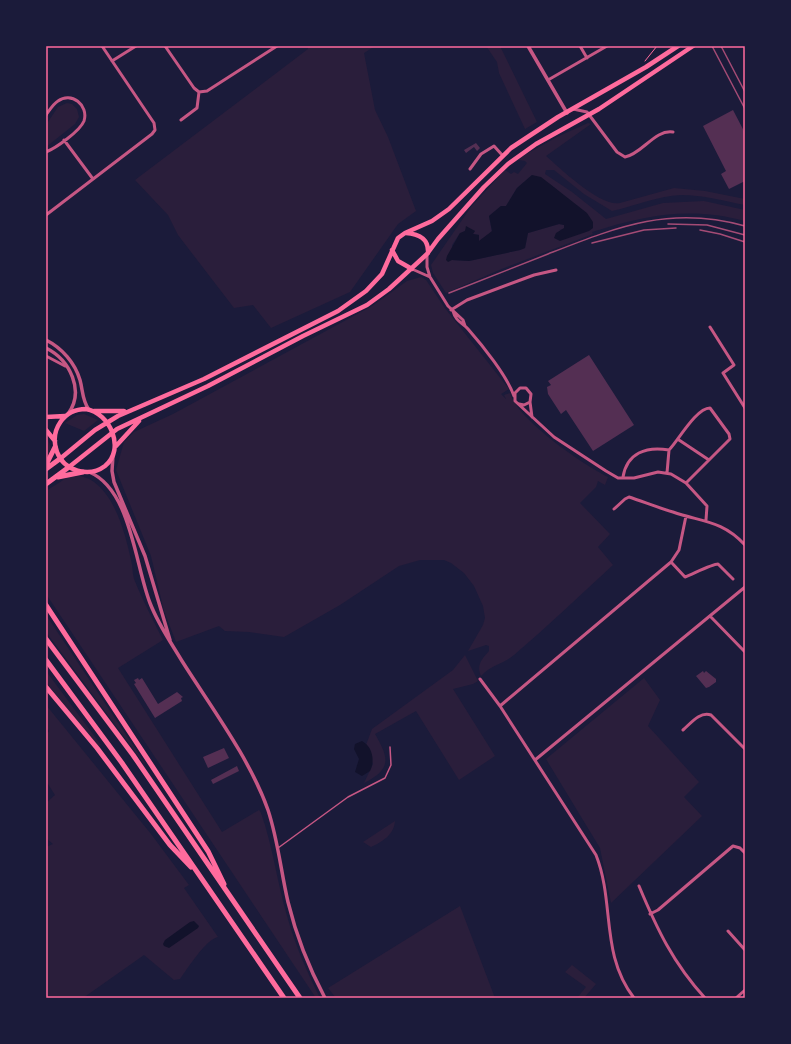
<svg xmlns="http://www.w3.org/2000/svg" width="791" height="1044" viewBox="0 0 791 1044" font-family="'DejaVu Sans',sans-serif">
<rect width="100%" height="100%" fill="#1b1b3a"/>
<path fill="#2a1e3b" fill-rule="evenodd" d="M308,46H375L364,53L375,110L388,137L416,211L398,224L350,292L271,328L253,305L234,308L178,235L168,215L135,180L308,49Z
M486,46H500L537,122L525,129L499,73L497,62Z
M67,103L72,104L77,109L79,117L75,124L46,147V125L58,107Z
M588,123L591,124L546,156C561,169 600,207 620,203L674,188L705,191L745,199V205C724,201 703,195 681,195C657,196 635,206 612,211L584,194L554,170H546L545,174L572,192L606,219L663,203L704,201L745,210V221C691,206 644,215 592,232L593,234L504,268L446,293L433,273L431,265L471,207L505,170L511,174L514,172L518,174L527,163L525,161L519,160L521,157L557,137ZM532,175L550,184L563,195L589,231L559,230L564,229V225L559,224L528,233L525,248L520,250L469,261L452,260V245L460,233L461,234L468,228L475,231L473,234L479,235V241L492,232L489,216L501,206H506L517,188Z
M421,277L426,280L444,307L509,389L501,394L506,399L504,395L510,393C518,420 582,464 608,477L605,485L598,481L596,487L580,503L610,534L598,547L613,565C580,595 548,626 514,655C503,664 491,665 481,676C476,665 482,659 489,651V646L486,645L468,651L483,625L485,618L483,606L474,586L464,573L451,563L444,560H420L399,566L340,605L284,637L249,632L225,631L219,626L176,642L164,611L151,556L116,470L124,442L134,432L173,414L372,306L407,281Z
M84,414L98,420L84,431L65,423L77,415Z
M46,434L51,448L46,460Z
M80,476C112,482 125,532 131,560C133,566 132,573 134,579C142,599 153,620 163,640L118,668L222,832L259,810L261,813C273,847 277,882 287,916C295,945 307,972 320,998H316L46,594V491L68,477Z
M46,615L145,763L144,764L46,632Z
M465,655L478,681L473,684L453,689L495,756L459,780L416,711L375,734C389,758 392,769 364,783L373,764L366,745L372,729L453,670Z
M46,671L101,745L98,747L46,682Z
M644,678L660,700L648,726L699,782L684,797L702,816L611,903L600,848L546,759Z
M46,705L151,834L189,885L184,888L218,937C206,939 188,968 180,979L174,980L144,955L83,998H46V847L53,844L46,838V803L55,795L46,781V735L49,731L46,727Z
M395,821C394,835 382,842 371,847L363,842Z
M460,906L495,998H336L328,988Z
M572,965L596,984L584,998H577L586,987L565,972Z"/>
<path fill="#12122b" d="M532,175L541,177L587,213L593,222V228L589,231L560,241L554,238L556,233L564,228V225L559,224L528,233L525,248L520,250L469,261L452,260L448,262L446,260L447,256L460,233L465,231L466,226L475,231L473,234L479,235V241L492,231L489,216L501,206H506L517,188Z
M362,741C373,747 375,761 370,771L362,776L355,772L359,759L354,749L355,744Z
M194,921L199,926L198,928L169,948L164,946L163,944L165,940L190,922Z"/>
<path fill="#542f53" d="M733,110L745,133V181L729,189L721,174L726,171L703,126Z
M476,143L480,148L477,151L474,147L466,153L464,150Z
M589,355L634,425L593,451L566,410L561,414L548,394L547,387L551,385L548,381Z
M703,671L704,673L706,671L716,679V682L709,687L706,688L696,676Z
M138,678L139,680L142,678L158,704L177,692L183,697L181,698L182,701L155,718L134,684L136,683L134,680Z
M224,748L229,758L208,768L203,757Z
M237,766L239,771L213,784L211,780Z"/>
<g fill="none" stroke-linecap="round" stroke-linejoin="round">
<path stroke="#ff6b9d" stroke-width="1" d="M645,61L657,46"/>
<path stroke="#c65784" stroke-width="1.5" d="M278,848L348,797L385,778L391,765L390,747"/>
<path stroke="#c65784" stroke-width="3" d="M165,46L194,88L199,92
M580,46L587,58
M112,61L136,46
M548,80L607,46
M199,92L207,91L277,46
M573,109L587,112L617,152L625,157C642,154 655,129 673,132
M46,115C49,111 53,104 58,101C71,91 89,105 84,121C80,131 56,148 46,152
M181,120L197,108L199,92
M64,140L93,179
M470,169L481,154L494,146L503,156
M46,215L152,134L155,130L154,123L102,46
M427,254V267L430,277L448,306L463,320L465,326
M412,269L430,277
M451,310L467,300L534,275L556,270
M453,311C456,322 462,322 468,329C483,346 507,376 514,396
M710,327L734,365L723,373L745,408
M46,356L65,366
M519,404L524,405L530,402
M532,417L530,402L531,394L526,388H520L515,393V401L554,437L606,471L618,478H634L658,472L671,474L686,483L707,506L706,520
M679,440L709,460
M667,473L669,450C678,441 696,408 710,408L729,434L730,439L686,483
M623,477C627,453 646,446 669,450
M614,509L625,499L629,497C644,502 659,508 673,512C701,522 722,520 745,545
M671,562L685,577C693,574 712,564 718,564L733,579
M710,616L745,652
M480,679L500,706L596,855C615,903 600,954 634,998
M500,706L671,562L679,550L686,516
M683,730C691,723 700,711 711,715L745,749
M535,760L745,587
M639,886C657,929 673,963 705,998
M650,914L658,910L733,846L740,848L745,853
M728,931L745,950
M736,998L745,990"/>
<path stroke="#c65784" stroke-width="3.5" d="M528,46L567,113
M46,340C62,348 75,363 80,380C83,391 82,400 89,410
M46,348C70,360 85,391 68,414
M113,455L112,471L114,482L145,556L170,640
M89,472C131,489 135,565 150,603C158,624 170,641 182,661C211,707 250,759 268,810C278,840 281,872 288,902C296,935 309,968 325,998"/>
<path stroke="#ff6b9d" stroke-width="4.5" d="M406,233C418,234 429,238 428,253
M392,250L398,261L412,269
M86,409C110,413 126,449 105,466C89,478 64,471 57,452C49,430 64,409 86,409Z
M94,411H124
M46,417L65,416
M46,430L55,441
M116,446L139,421
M61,458L95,430L118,416L204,379L338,311L366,291L382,274L398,238L405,233L432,221L449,209L511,148L558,117L646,67L678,46
M69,467L117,429L208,386L303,336L367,305L389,289L427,254L438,239L484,187L508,164L536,144L599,109L693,46"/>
<path stroke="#ff6b9d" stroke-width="5" d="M46,465L55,447
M46,469L61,458
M58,477L83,472
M46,484L69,467
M46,605L208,851L224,884
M46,639L133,755L300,998
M46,660L122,763L284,998
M46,687L97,748L170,845L191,867"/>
<path stroke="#a44b75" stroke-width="1.5" d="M712,46L745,109
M721,46L745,92
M668,224L707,225L745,235
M700,230L720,234L745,242
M592,243L644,230L676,228
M449,293C482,280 515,267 548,254C617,227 670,205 745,226"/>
</g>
<rect width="791" height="1044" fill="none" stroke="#1b1b3a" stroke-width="94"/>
<rect x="47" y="47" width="697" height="950" fill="none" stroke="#ff6b9d" stroke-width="1.5"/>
</svg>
